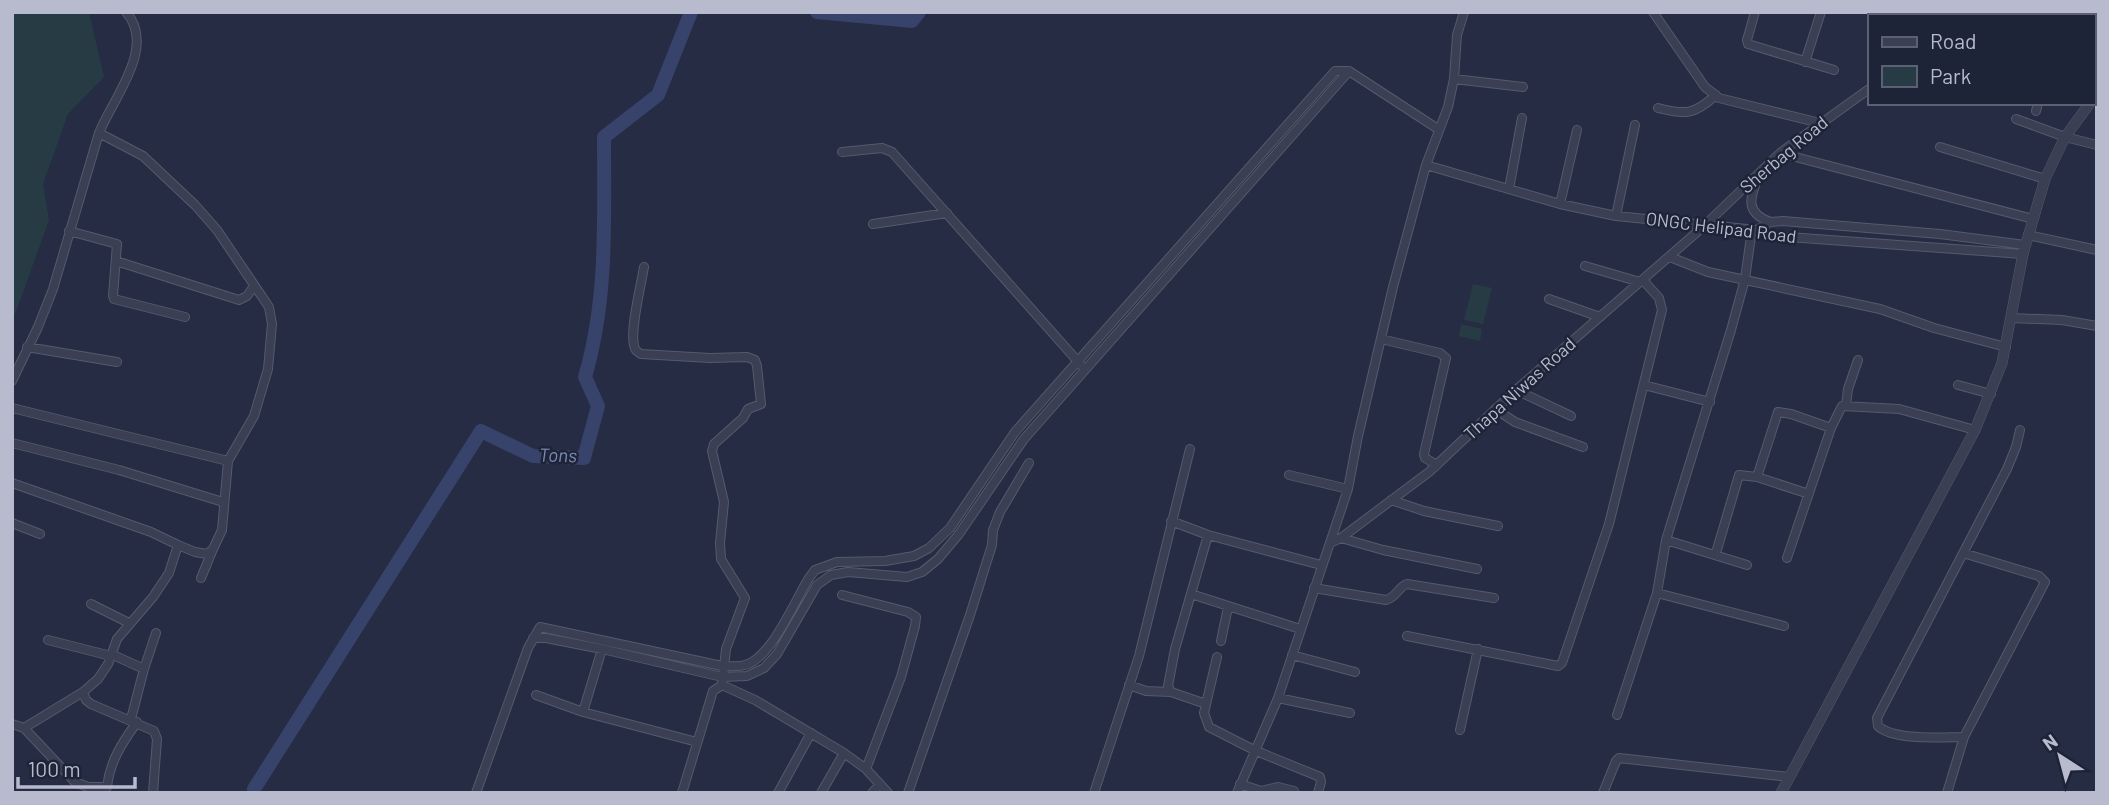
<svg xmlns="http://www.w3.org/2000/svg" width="2109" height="805" viewBox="0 0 2109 805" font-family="Barlow,sans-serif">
<rect width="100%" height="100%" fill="#252c44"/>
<path fill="#273b45" d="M12,12H89L104,77L68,114L43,184L49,220L16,312L12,316Z
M1473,284L1492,288L1483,324L1464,320Z
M1461,324L1482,329L1480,341L1459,336Z"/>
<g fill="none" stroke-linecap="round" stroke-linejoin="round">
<path stroke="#38436b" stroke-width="14" d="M817,12L912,21L919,12
M254,793V789L481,431L533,456L584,458L598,406L585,377C608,298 604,219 604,137L658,95L691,12"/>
<g stroke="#555a6d" stroke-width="10">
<path id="minor" d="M1653,12L1705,87L1719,98L1820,123
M1755,12L1747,40L1748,44L1834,70
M1978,16L1983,12
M1805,62L1821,12
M2093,63L2097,64
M1454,79L1523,87
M1658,108C1685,115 1694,115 1716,95
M2036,111L2038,103
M2016,119L2065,137L2097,145
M1940,147L2045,179
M842,152L882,148L892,152L1081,365
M1780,153L2033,219
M1426,165L1560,204L1616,216L1757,230L1775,236L2023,254
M1759,175C1750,197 1744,212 1770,222
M1509,189L1522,118
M1560,204L1577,130
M1616,216L1635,125
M873,224L947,213
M1757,230L1770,222L1783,221L1940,234L2025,245
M69,231L117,244L113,296L114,299L185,317
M2028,235L2097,250
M1670,257L1708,272L1880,309L1934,328L2006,347
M116,261L239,300L247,296L254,286
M1585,266L1640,282
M644,267C641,285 630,329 634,345C635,351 637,351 641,354L710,358L747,357L755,360L757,366L761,404L748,409L743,418L714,444L712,451L724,502L720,543L721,559L745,598L726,649L722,685L755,700L844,753L866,769L888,793
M1549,299L1600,317
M2011,318L2062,320L2097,326
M1381,339L1440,353L1446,358L1424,454L1425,458L1437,465
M27,347L117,362
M12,381L38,327L53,289L99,133C113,98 157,47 126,12
M1644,385L1710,402
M1958,385L1991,394
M1516,390L1571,416
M1846,405L1848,389L1858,360
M12,408L228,461
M1495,409L1515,422L1583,447
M12,443L119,470L223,502
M1289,475L1348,489
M1757,477L1778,412L1791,414L1831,428
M12,483L151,532L178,545
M1391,500L1424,511L1498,526
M1171,521L1208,535L1321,565
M12,523L40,534
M1341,538L1383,550L1477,569
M1666,540L1747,565
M1330,543L1341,538L1429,472L1516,390L1704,226L1780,153L1869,89
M1716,553L1739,475L1757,477L1809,494
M1787,558L1831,428L1842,406L1899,409L1975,430
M201,578L213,549
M1314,588L1386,600C1397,597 1399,586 1407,584L1494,598
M1657,593L1784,626
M1191,594L1300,629
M842,595L908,612L916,617L915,626L901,677L866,769
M91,604L129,623
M1407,636L1558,666L1562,663L1609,524L1662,310L1659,298L1643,280
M533,638H546L602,649L722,677L747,676L764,668L777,654L817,585L831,575L848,572L907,577L922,572L938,559L959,534L1024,439L1349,71
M48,640L111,656
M1221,641L1228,607
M111,654L144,669L131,719
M1292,655L1355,672
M1217,657L1204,713L1209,727L1254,750L1320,777L1321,782L1318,793
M144,669L156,633
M1129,685L1146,691L1171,692
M83,692L86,700L91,704L154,731L157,739L153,793
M536,695L583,712L697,742
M1278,698L1350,713
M1206,704L1171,692L1168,686L1175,649L1208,535
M583,712L602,649
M1617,715L1657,593L1666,540L1731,330L1745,279L1752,229
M12,724L24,728L83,692L98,679L108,664L117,639L153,597L169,573L178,545L195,552L207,554L213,549L222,530L228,461L254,416L268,369L272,324L269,307L217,230L195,205L143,156L99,133
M24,728L75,782L88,787H107C110,761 122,743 137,722
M1460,730L1478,649
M1964,737C1942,737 1894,741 1878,726L1877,718L2007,469L2016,447L2020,430
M1240,784L1261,791L1278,787L1294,791
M476,793L528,648L540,627L722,666C729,666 738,667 745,665C771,659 795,600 809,578L815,570L837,562L885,561L914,556L929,548L950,528L1015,432L1335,71H1349L1438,129
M682,793L713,691L722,685
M778,793L811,733
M821,793L844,753
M872,793L880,784
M908,793L970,615L992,545L993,530L1000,512L1029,463
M1094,793L1139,656L1190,449
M1237,793L1278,698L1348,489L1358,436L1393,287L1426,165L1448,107L1454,79L1457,35L1464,12
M1603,793L1616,761L1619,758L1789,777
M1947,793L1964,737L2045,582L2039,576L1963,553"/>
</g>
<g stroke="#555a6d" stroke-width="11">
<path id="tertiary" d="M2093,90L2097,84
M1781,793L1975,430L2002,363L2023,254L2045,179L2065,137L2090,103"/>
</g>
<use href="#minor" stroke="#3a3f53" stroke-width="8"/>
<use href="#tertiary" stroke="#3a3f53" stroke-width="10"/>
</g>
<g text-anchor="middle" stroke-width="5" stroke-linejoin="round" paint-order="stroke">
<g font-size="18" fill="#b7bbcd" stroke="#1e2438">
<text transform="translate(1784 155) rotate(-40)" y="6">Sherbag Road</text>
<text transform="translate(1721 228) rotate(7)" y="6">ONGC Helipad Road</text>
<text transform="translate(1520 389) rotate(-42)" y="6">Thapa Niwas Road</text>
</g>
<g font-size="19" font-style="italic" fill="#7c8ab5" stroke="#1e2438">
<text transform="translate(558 455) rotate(1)" y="7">Tons</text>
</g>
</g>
<rect width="2109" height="805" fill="none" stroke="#b7bbcd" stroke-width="28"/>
<rect x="1868" y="14" width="228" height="91" fill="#1e2438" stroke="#5b6074" stroke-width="2"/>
<rect x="1882" y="37" width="35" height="10" fill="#3a3f53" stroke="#5b6074" stroke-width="2"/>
<text x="1930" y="49" font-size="21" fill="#b7bbcd">Road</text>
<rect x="1882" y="66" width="35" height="21" fill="#273b45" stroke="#5b6074" stroke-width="2"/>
<text x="1930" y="84" font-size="21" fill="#b7bbcd">Park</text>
<g transform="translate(2060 756) rotate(324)" stroke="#1e2438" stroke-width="5" paint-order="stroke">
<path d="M0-5L12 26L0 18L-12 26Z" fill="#b7bbcd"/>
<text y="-10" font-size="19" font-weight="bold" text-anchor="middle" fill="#b7bbcd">N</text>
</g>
<path d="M18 777v10h117v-10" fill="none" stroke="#b7bbcd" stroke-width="3.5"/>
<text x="28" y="777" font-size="21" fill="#b7bbcd" stroke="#1e2438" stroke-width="5" paint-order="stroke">100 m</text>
</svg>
